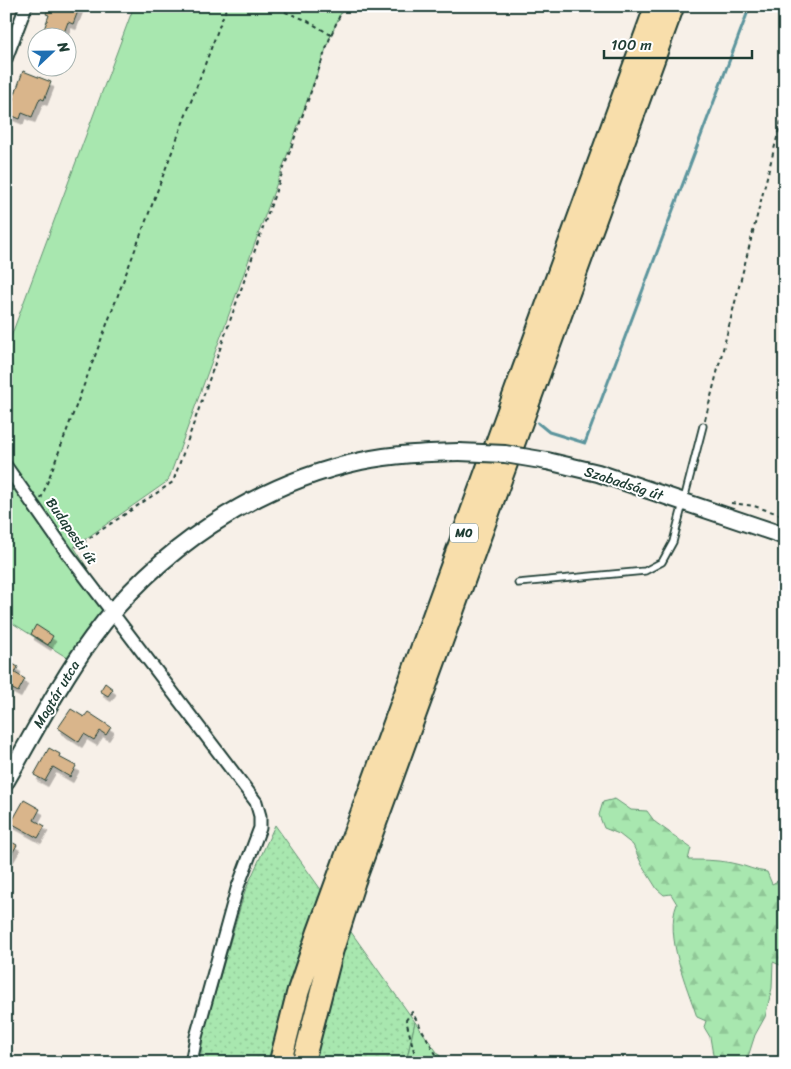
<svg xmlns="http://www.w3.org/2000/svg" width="791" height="1069" viewBox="0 0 791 1069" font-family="Sriracha,sans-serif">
<defs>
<pattern id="grass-dots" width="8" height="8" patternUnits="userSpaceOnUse" patternTransform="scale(1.25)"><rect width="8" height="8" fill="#a8e7af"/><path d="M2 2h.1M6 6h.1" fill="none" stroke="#90c797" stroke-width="1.8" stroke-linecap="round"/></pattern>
<pattern id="forest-firs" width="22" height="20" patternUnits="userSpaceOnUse" patternTransform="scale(1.25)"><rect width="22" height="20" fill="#a8e7af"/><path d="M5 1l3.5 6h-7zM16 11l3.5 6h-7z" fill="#90c797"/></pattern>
<filter id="shadow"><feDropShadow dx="3" dy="5.5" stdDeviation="0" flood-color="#0004"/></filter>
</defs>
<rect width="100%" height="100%" fill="#f7f0e8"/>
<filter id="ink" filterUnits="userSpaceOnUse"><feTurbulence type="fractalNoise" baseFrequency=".02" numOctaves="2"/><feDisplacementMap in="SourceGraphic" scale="10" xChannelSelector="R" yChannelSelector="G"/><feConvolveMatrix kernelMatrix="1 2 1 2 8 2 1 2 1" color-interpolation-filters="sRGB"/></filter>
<g filter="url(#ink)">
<path fill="url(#grass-dots)" stroke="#649272" d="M275,825L415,1022L406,1063H200L203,1035L245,891Z"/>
<path fill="url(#forest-firs)" stroke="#649272" d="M615,799L631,810L647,811L655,822L691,848L688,860C704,860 720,860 736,864C747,866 755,871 767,872L772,884L785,877V967L773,962L772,988L765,1017L755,1035L746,1063H731L713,1055L710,1037L704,1027L706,1021L697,1017C687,986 664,936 677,904L671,894L664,895L657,889L642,865L633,845L619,834L604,828L599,815L603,802Z"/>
<path fill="#a8e7af" stroke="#649272" d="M134,6H344L331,35L168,481L74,547L110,604L74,662L6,619V350Z
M415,1022L445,1063H406Z"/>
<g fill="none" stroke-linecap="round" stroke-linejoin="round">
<path stroke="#5c959d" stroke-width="3" d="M538,423L549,432L585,443L750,6"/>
</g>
<path fill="#d9b58b" stroke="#1f3d34" filter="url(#shadow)" d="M49,6H80L73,24L68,22L62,38H41L49,15L46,14Z
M23,71L51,82L44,100L40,98L32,117L22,113L20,119L8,114Z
M36,625L53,636L48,645L31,634Z
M6,660L18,667L15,673L25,679L18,692L7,686L6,689Z
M105,683L113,689L108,696L100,691Z
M71,709L84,717L88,712L111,727L106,735L100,731L94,740L84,734L79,742L58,728Z
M49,748L60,754L59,757L76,766L70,777L53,767L45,781L34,775Z
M24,800L40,809L34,820L45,826L38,838L11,823Z
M6,839L17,845L6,864Z"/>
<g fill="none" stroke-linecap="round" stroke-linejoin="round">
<g stroke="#1f3d34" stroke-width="9">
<path id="lane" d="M518,583L645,571L662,562L673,542L703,426"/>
</g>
<g stroke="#1f3d34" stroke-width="15">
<path id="street" d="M6,59L26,6
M6,466L67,553L256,802L260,816V828L237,889L196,1037L191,1063"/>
</g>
<g stroke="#1f3d34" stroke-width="20">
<path id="secondary" d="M547,461L598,473L785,536
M6,781C34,733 59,683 92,638C156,550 255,484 361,461C393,454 426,453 459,452"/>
</g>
<g stroke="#1f3d34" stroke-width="25">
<path id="highway" d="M280,1063L298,992L318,933L656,6
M303,1063L332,951L354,882L673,6"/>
</g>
<path stroke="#1f3d34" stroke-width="2" stroke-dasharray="4 4" stroke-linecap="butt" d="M270,6L306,20L331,35
M705,420L780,126L785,90
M41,499L227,6
M731,503L754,506L785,516
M76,547L173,482L331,35L344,6
M405,1063L415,1055L406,1020L412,1012L441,1063"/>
<use href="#lane" stroke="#fff" stroke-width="5.5"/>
<use href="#street" stroke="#fff" stroke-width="11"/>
<use href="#secondary" stroke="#fff" stroke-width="16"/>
<use href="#highway" stroke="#f8deab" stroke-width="21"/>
<g stroke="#1f3d34" stroke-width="20" stroke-linecap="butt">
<path id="secondary-bridge" d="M459,452L505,454L547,461"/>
</g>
<use href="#secondary-bridge" stroke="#fff" stroke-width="16"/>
</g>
</g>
<g text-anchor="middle" stroke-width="4" stroke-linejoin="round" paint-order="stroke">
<rect fill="#fff" stroke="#627771" stroke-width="1" x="450" y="523.5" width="28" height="19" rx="4"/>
<g font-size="12" font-weight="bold" fill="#1f3d34">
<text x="464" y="537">M0</text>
</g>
<g font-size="14" fill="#1f3d34" stroke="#fff">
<text transform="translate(624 483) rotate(18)" y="5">Szabadság út</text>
<text transform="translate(72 531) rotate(55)" y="5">Budapesti út</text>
<text transform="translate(56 694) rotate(-59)" y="5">Magtár utca</text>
</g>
</g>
<rect width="791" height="1069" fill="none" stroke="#fff" stroke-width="25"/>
<rect x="12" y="12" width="766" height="1044" fill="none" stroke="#1f3d34" stroke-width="2" filter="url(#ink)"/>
<g transform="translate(52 52) rotate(68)"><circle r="24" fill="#ffffff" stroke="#a5b1ae"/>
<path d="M0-4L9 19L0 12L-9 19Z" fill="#1f6fb2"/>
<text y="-8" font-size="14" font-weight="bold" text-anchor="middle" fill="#1f3d34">N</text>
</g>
<path d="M604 50v8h148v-8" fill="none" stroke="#1f3d34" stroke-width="2.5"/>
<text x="611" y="50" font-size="15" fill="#1f3d34" stroke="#ffffff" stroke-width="4" paint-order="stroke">100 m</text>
</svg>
